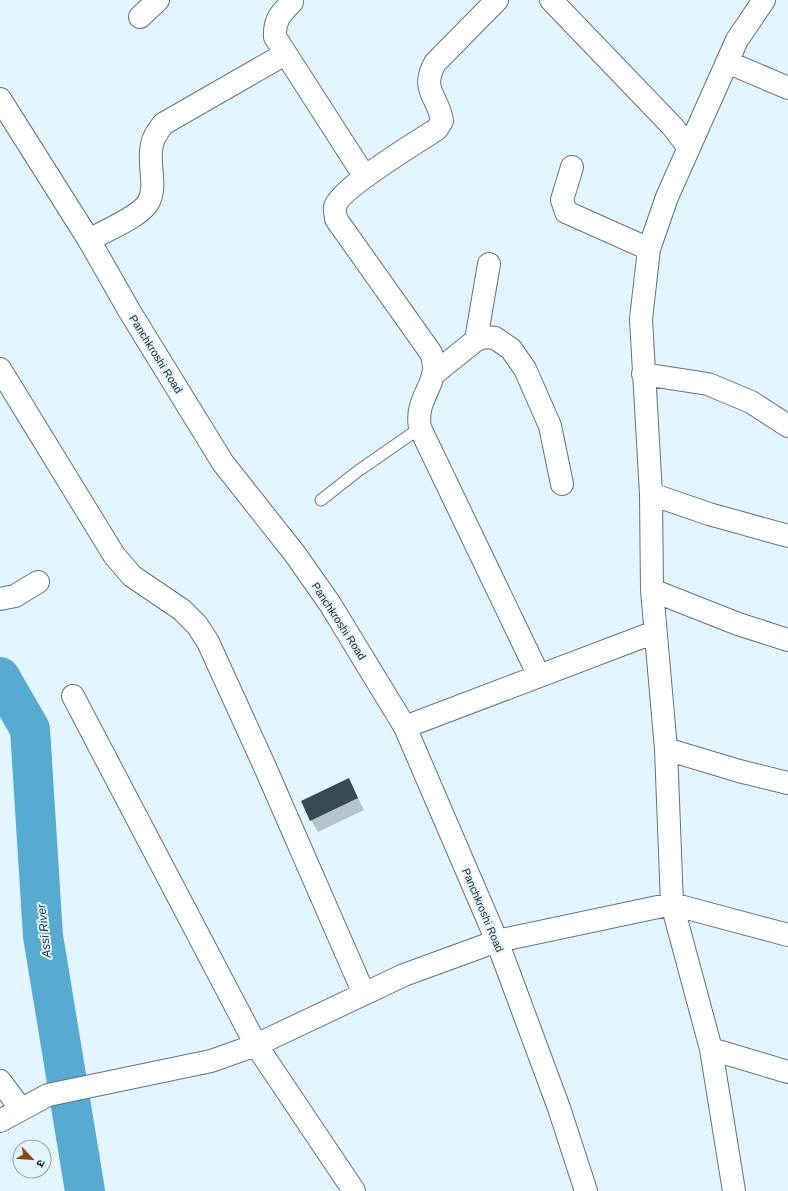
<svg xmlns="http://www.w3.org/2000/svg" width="788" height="1191" viewBox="0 0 788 1191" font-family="Helvetica,'Noto Sans Devanagari',sans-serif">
<rect width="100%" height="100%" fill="#e3f5ff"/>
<path fill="#0003" d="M349,780L364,810L318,832L311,820Z"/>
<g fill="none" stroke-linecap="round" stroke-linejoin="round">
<path stroke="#57aad0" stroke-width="40" d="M0,677L30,729L43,936L85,1191"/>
</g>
<path fill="#384b55" d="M349,778L358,798L310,821L301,801Z"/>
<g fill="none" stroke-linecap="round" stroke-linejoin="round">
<g stroke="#60747f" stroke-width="13">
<path id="lane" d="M321,500L358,471L420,428"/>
</g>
<g stroke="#60747f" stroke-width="24">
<path id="street" d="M291,0L292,2C281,13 274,20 275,37L365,177
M497,0L435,63C420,91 438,95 442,121L437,129C419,141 339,189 335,207C334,210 336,215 336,219L431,353C443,383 414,395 420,428L539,676
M551,0L673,127L689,148
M140,17L158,0
M727,62L788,88
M572,167L562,200L566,212L649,249
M89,240C104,231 138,218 148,203C158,185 147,164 152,145C153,137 158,131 163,124L285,54
M476,340L489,264
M0,369L114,555L132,576L182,610L197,625L208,642L265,767L364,994
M434,374L476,340L486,337L495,338L511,349L525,369L550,426L562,484
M643,374L708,384L751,402L788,426
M651,494L709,514L788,536
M652,590L738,624L788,640
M0,599L15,596L38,582
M73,696L256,1045L354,1191
M405,727L655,632
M666,749L739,771L788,783
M711,1049L788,1072
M0,1081L21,1109
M0,1121L48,1095L211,1061L256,1045L404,975L497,941L672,904L788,935
M734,1191L711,1049L672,904L666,749L652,590L651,494L641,319L649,249L667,197L737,40L764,0"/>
</g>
<g stroke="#60747f" stroke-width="24">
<path id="secondary" d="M0,99L89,240L130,312L223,463L295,554L330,604L405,727L497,941L559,1108L586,1191"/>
</g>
<use href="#lane" stroke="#fff" stroke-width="11"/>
<use href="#street" stroke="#fff" stroke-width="22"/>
<use href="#secondary" stroke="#fff" stroke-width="22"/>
</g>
<g text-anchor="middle" stroke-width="4" stroke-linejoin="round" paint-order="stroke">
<g font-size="11" fill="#1a2327" stroke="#e3f5ff">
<text transform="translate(156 354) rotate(58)" y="4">Panchkroshi Road</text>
<text transform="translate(339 621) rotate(57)" y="4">Panchkroshi Road</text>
<text transform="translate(483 910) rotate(67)" y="4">Panchkroshi Road</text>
</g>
<g font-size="12" font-style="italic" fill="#0d3344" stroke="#e3f5ff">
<text transform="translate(44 931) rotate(-96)" y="4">Assi River</text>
</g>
</g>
<g transform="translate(32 1159) rotate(116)"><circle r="19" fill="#e3f5ff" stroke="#93a1a9"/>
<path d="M0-3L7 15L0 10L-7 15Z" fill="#8b471a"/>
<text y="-6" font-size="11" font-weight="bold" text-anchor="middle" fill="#1a2327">उ</text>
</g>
</svg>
